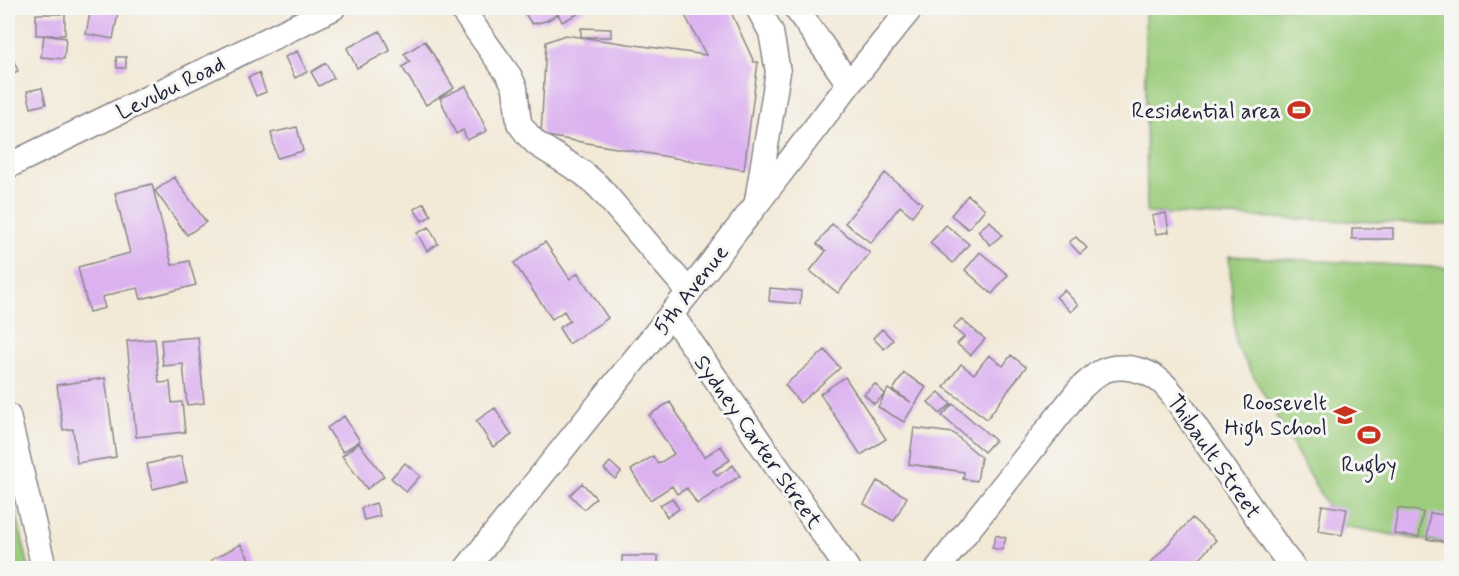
<svg xmlns="http://www.w3.org/2000/svg" width="1459" height="576" viewBox="0 0 1459 576" font-family="Mynerve,sans-serif">
<rect width="100%" height="100%" fill="#f6f6f2"/>
<filter id="ink" filterUnits="userSpaceOnUse"><feTurbulence type="fractalNoise" baseFrequency=".0167" numOctaves="2"/><feDisplacementMap in="SourceGraphic" scale="12" xChannelSelector="R" yChannelSelector="G"/><feConvolveMatrix kernelMatrix="1 2 1 2 8 2 1 2 1" color-interpolation-filters="sRGB"/></filter>
<filter id="wash" filterUnits="userSpaceOnUse"><feTurbulence type="fractalNoise" baseFrequency=".008" numOctaves="4" result="noise"/><feDisplacementMap in="SourceGraphic" scale="24" xChannelSelector="R" yChannelSelector="G"/><feGaussianBlur stdDeviation="1.35" result="paint"/><feColorMatrix in="noise" values="0 0 0 0 0 0 0 0 0 0 0 0 0 0 0 0 0 1.4 0 .05"/><feComposite in="paint" operator="in"/></filter>
<g filter="url(#wash)">
<rect width="100%" height="100%" fill="#f3e9d7"/>
<path fill="#9ccd7d" stroke="#5f785c" stroke-width="1.5" d="M1145,8H1451V225L1147,213Z
M1229,256L1451,268V545L1338,525L1236,345Z
M8,477L29,568H8Z"/>
<g id="blocks">
<path fill="#dbb1f0" d="M91,8H119L113,39L86,34Z
M521,8H589L562,22L558,14L546,21L532,24Z
M681,8H729L754,62H758L744,170L541,135L546,42L565,35L706,55Z
M36,14H65V35H36Z
M581,28L611,29V37H581Z
M380,31L390,51L357,68L347,48Z
M44,35L66,38L64,59L41,57Z
M425,41L454,88L426,105L402,67L410,62L404,54Z
M8,47L18,71L8,75Z
M297,51L307,72L295,78L285,57Z
M116,57H126V68H117Z
M326,63L334,78L319,86L311,72Z
M259,73L266,92L256,96L248,77Z
M466,86L487,131L467,140L463,130L456,134L440,98Z
M42,88L46,104L31,108L27,91Z
M297,127L303,151L277,158L271,133Z
M885,173L922,203L912,216L900,206L871,243L845,223Z
M174,177L206,222L187,235L155,191Z
M152,184L172,265L189,261L196,285L141,299L138,288L123,291L102,297L105,308L89,312L78,267L130,253L115,193Z
M968,195L985,209L968,229L951,215Z
M424,203L431,216L422,221L414,209Z
M1166,213L1169,232L1156,234L1152,216Z
M990,221L1002,235L990,245L978,231Z
M832,224L870,253L838,293L810,271L826,251L817,244Z
M946,225L969,244L953,263L930,243Z
M429,227L438,244L427,251L417,233Z
M1352,228H1393V239H1352Z
M1076,237L1087,248L1080,254L1069,242Z
M545,242L570,279L578,273L608,318L569,344L559,328L570,321L564,311L552,319L514,263Z
M980,252L1008,275L992,294L965,270Z
M770,288L801,291L800,304L769,301Z
M1064,290L1078,305L1071,312L1056,297Z
M961,319L985,339L971,355L957,344L964,337L953,328Z
M882,329L893,340L884,349L873,338Z
M198,337L204,403L187,405L183,364L163,366L161,340Z
M155,339L159,383L170,382L172,403L182,402L185,432L136,437L127,341Z
M825,350L840,368L800,403L785,385Z
M989,355L1003,366L1011,355L1026,367L987,419L944,387L961,364L974,374Z
M904,373L926,387L904,422L878,407L888,389L911,402L893,390Z
M845,377L886,439L861,455L820,394Z
M105,378L116,457L77,463L73,429L63,430L57,385Z
M875,384L885,394L874,404L864,394Z
M939,392L951,404L940,414L928,402Z
M670,402L704,457L721,446L730,460L713,471L717,476L733,465L740,476L697,504L687,488L677,494L672,486L650,500L631,470L653,456L658,464L674,454L649,415Z
M953,404L995,440L984,452L942,416Z
M495,408L512,435L493,447L476,421Z
M344,416L360,441L343,452L327,428Z
M914,428L953,433L981,457L977,481L963,479L964,472L909,464Z
M359,443L384,476L367,489L342,456Z
M181,456L187,481L153,489L147,464Z
M610,462L621,472L615,479L604,469Z
M405,463L420,476L406,492L391,478Z
M877,481L907,497L894,521L864,504Z
M582,483L596,498L584,509L570,495Z
M672,498L679,509L667,517L660,505Z
M376,503L380,516L364,520L361,508Z
M1322,505L1347,509L1342,535L1318,531Z
M1398,508L1423,512L1419,537L1394,534Z
M1430,513L1452,516V543L1427,539Z
M1192,518L1216,540L1191,568H1146Z
M996,535L1006,538L1002,550L992,548Z
M241,544L251,563L241,568H215L211,560Z
M622,556H658V568H622Z"/>
</g>
</g>
<g filter="url(#ink)">
<use href="#blocks" fill-opacity="0" stroke="#8a8689" stroke-width="1.5"/>
<g fill="none" stroke-linecap="round" stroke-linejoin="round">
<g stroke="#8a8689" stroke-width="27">
<path id="minor" d="M461,8L510,77L515,88L519,123L528,135L537,144L583,173L599,187L689,292
M796,8L849,84
M8,166L333,8
M757,201L778,72L771,32L758,8
M671,314L847,568
M8,416L44,568
M467,568L689,292L849,84L911,8
M938,568L1079,390C1086,384 1093,376 1101,372C1119,363 1146,369 1160,381C1168,387 1173,395 1179,403L1281,552L1294,568"/>
</g>
<use href="#minor" stroke="#fff" stroke-width="24"/>
</g>
</g>
<defs>
<g id="stadium-bare" transform="scale(1.8)"><path d="M0-5a6.5 5 0 1 0 0 10a6.5 5 0 1 0 0-10ZM-3.5-1.8h7v3.6h-7Z" fill="#c8321e" stroke="#f6f6f2" stroke-width="2.5" paint-order="stroke"/></g>
<g id="school-bare" transform="scale(1.8)"><path d="M0-5L7-2L0 1L-7-2ZM-4 1L0 2.5L4 1V4Q0 6-4 4Z" fill="#c8321e" stroke="#f6f6f2" stroke-width="2.5" paint-order="stroke"/></g>
</defs>
<g fill-rule="evenodd">
<use href="#stadium-bare" x="1299" y="110"/>
<use href="#school-bare" x="1345" y="415"/>
<use href="#stadium-bare" x="1369" y="435"/>
</g>
<g text-anchor="middle" stroke-width="6" stroke-linejoin="round" paint-order="stroke">
<g font-size="22" fill="#22223b" stroke="#f6f6f2">
<text transform="translate(170 87) rotate(-26)" y="8">Levubu Road</text>
<text transform="translate(690 289) rotate(-52)" y="8">5th Avenue</text>
<text transform="translate(759 441) rotate(55)" y="8">Sydney Carter Street</text>
<text transform="translate(1215 456) rotate(55)" y="8">Thibault Street</text>
</g>
<g font-size="22" fill="#22223b" stroke="#f6f6f2" text-anchor="end">
<text x="1281" y="118">Residential area</text>
<text x="1327" y="410">Roosevelt<tspan x="1327" dy="25">High School</tspan></text>
<text x="1369" y="472" text-anchor="middle">Rugby</text>
</g>
</g>
<rect width="1459" height="576" fill="none" stroke="#f6f6f2" stroke-width="30"/>
</svg>
